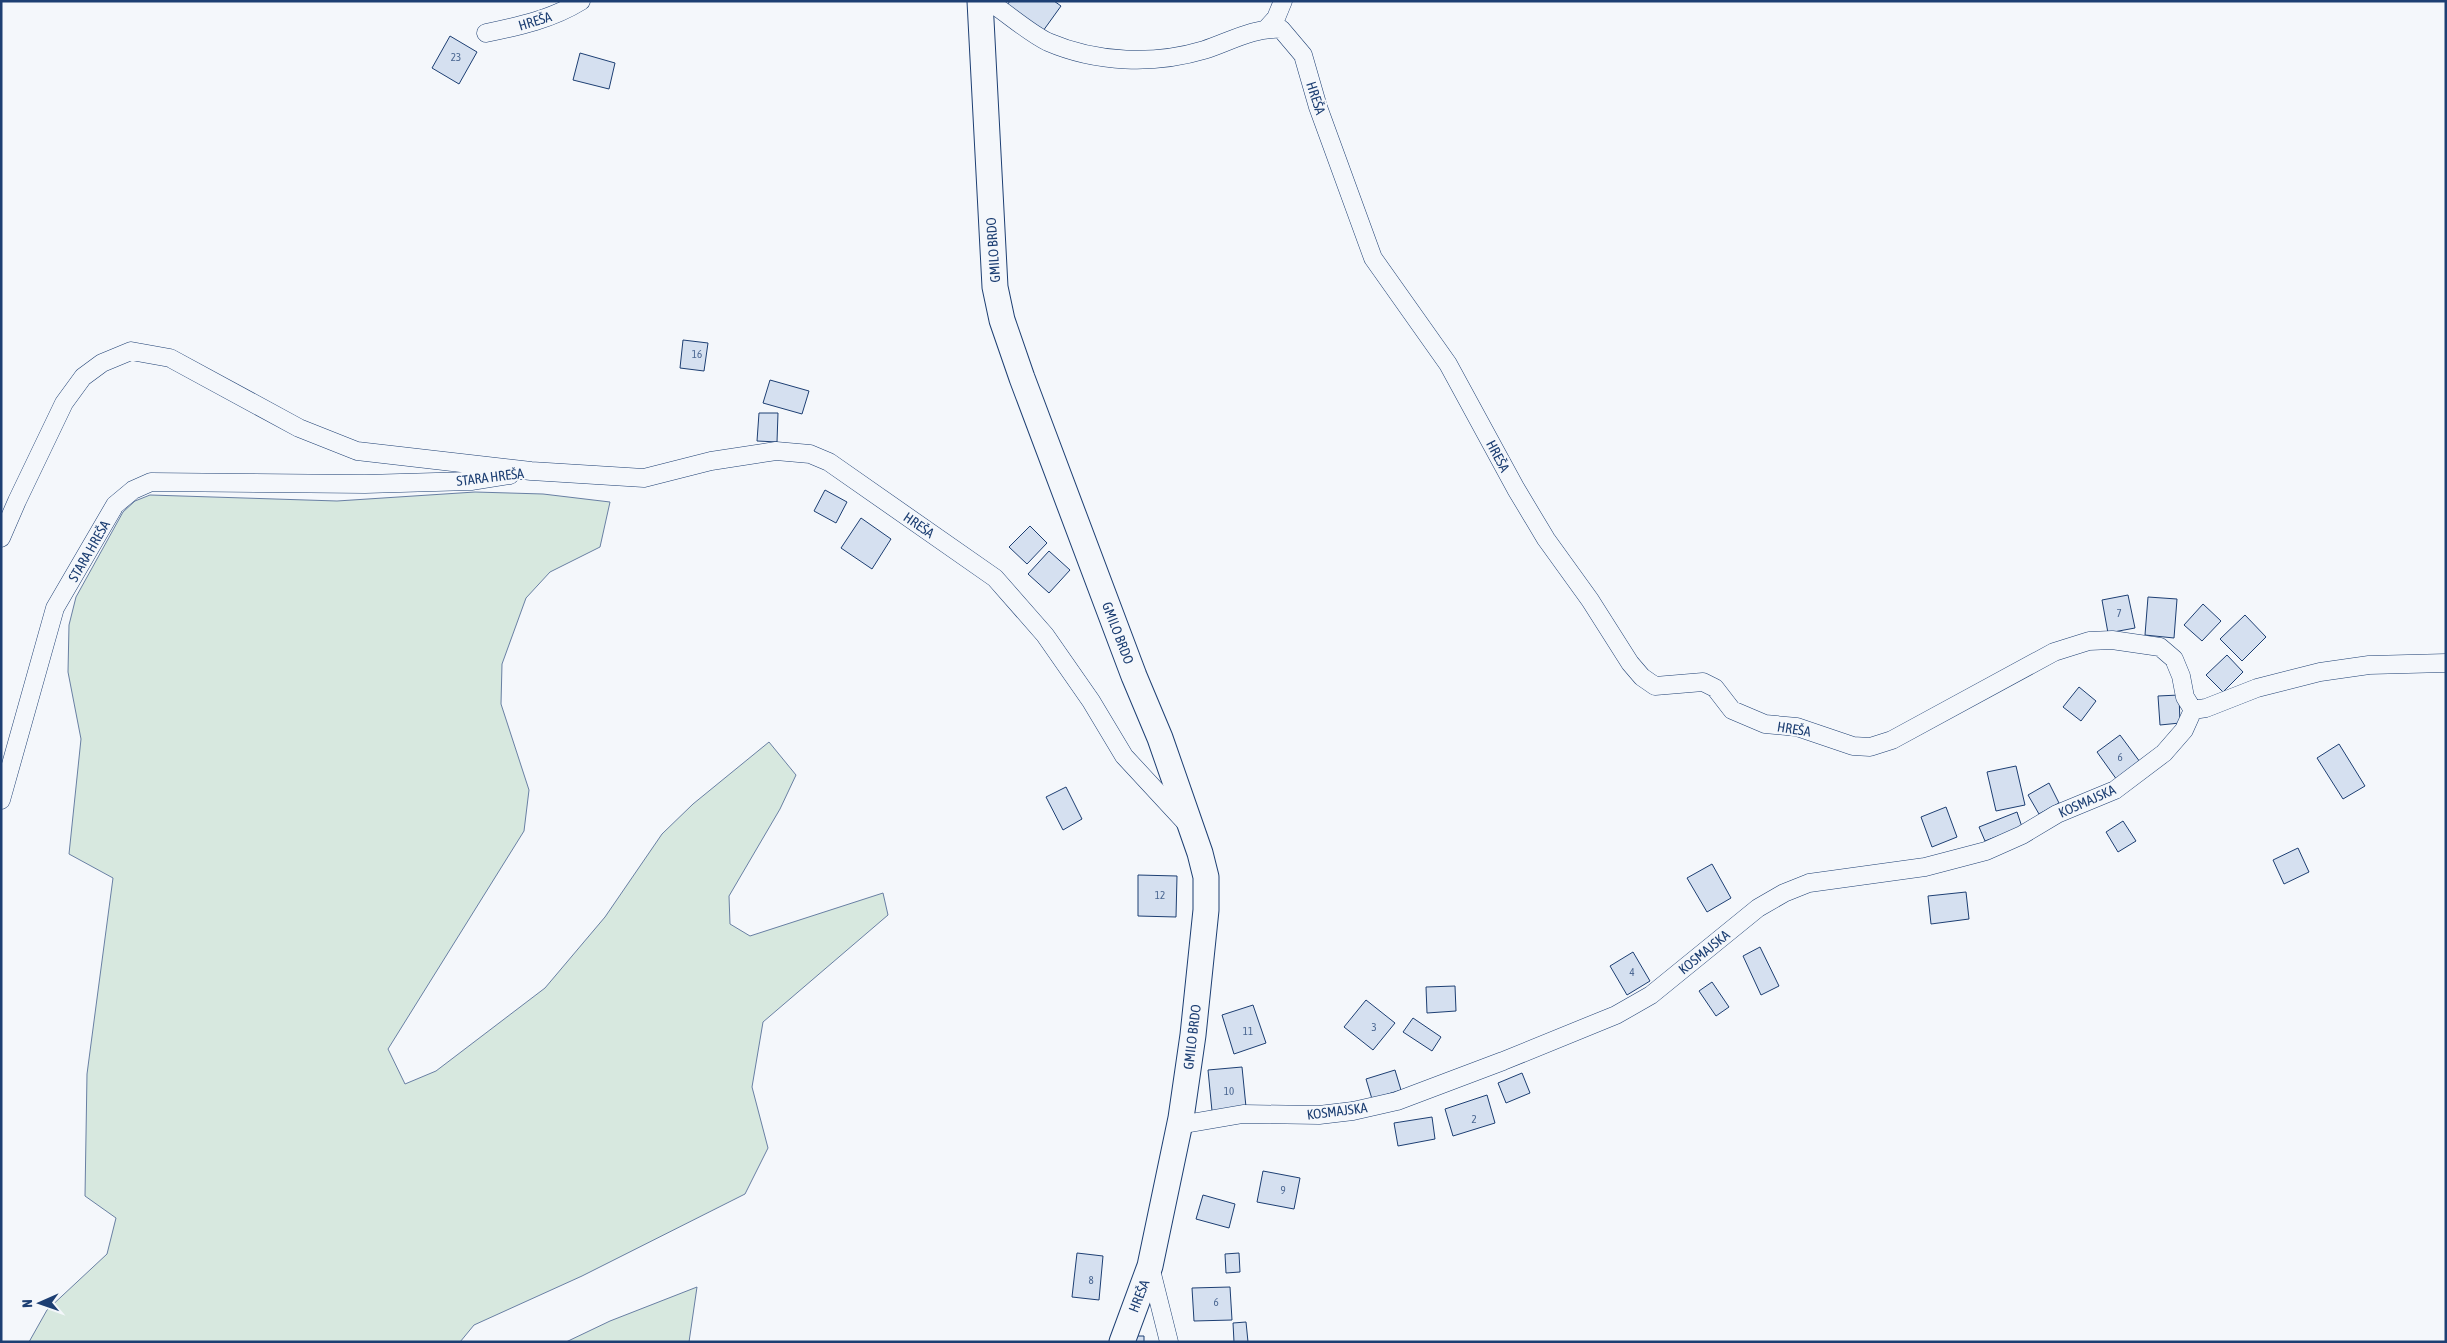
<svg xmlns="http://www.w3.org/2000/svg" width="2447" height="1343" viewBox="0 0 2447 1343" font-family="'Asap Condensed',sans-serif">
<rect width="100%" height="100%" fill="#f4f7fb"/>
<path fill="#d7e8df" stroke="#687fa3" d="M475,492L543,494L610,502L600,547L550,572L526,598L502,664L501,704L529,790L524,831L388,1049L405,1084L436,1071L545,988L605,917L662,834L693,804L769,742L796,775L780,809L729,896L730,924L750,936L883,893L888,915L763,1022L752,1087L768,1148L745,1194L582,1276L474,1325L460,1342H29L47,1310L107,1254L116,1218L85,1196L87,1074L113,878L69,854L81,739L68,672L69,625L76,597L123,512L135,501L150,495L337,501Z
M697,1287L689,1342H566L610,1321Z"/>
<path fill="#d5e0f0" stroke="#1d3f73" d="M1010,1H1054L1061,6L1043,31L1007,5Z
M450,36L477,52L459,84L432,68Z
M580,53L615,63L609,89L573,80Z
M683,340L708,343L704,371L680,368Z
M770,380L809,391L802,414L763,403Z
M759,413H778L777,442L757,441Z
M825,490L847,502L836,523L814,511Z
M861,518L891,539L872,569L841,548Z
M1030,526L1047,543L1027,564L1009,547Z
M1049,551L1070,570L1049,593L1028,574Z
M2128,595L2135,628L2108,633L2102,600Z
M2148,597L2177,599L2174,638L2145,635Z
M2203,604L2221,621L2202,641L2184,625Z
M2245,615L2266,637L2242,661L2220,639Z
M2227,655L2243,672L2223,692L2206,675Z
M2079,687L2096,701L2081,721L2063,707Z
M2179,695L2180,723L2160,725L2158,696Z
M2120,735L2140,762L2117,780L2097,752Z
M2339,744L2365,786L2343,799L2317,758Z
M2016,766L2025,805L1996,811L1987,772Z
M2049,783L2059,803L2039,814L2028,795Z
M1066,787L1082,819L1063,830L1046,797Z
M1946,807L1957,837L1932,847L1921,817Z
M2017,812L2022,827L1985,841L1979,827Z
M2123,821L2136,841L2118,852L2106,832Z
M2298,848L2309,872L2284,884L2273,860Z
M1712,864L1731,898L1707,912L1687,878Z
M1138,875L1177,876L1176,917L1138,916Z
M1966,892L1969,919L1931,924L1928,896Z
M1760,947L1779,986L1761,995L1743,956Z
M1633,952L1650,981L1627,995L1610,966Z
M1712,982L1729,1007L1716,1016L1699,991Z
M1455,986L1456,1011L1427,1013L1426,987Z
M1366,1000L1395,1023L1373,1050L1344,1027Z
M1253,1005L1266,1043L1234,1054L1222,1015Z
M1413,1018L1441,1037L1432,1051L1403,1032Z
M1242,1067L1246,1107L1212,1111L1208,1070Z
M1395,1070L1401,1090L1372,1099L1366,1079Z
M1522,1073L1530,1093L1506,1103L1498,1083Z
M1487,1095L1495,1123L1453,1136L1445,1109Z
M1432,1117L1435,1139L1398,1146L1394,1123Z
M1263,1171L1300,1178L1294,1209L1257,1202Z
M1203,1195L1235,1204L1229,1228L1196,1219Z
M1077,1253L1103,1256L1099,1300L1072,1297Z
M1239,1253L1240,1272L1226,1273L1225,1254Z
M1230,1287L1232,1320L1194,1321L1192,1288Z
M1246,1322L1248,1342H1234L1233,1323Z
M1134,1336H1144V1342H1134Z"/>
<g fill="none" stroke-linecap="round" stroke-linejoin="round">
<g stroke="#1d3f73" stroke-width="19">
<path id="street" d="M988,1C1007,13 1029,33 1048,42C1097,63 1154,65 1204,50C1229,42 1254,27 1281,29L1303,55L1318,107L1373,258L1448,364L1516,489L1546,539L1590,600L1630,663L1642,677L1655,686L1703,682L1715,688L1732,710L1765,724L1797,727L1853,746L1870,747L1892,740L2054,652L2089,641L2112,640L2160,647L2174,659L2181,676L2185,697L2193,710
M1267,28L1276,18L1283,1
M486,33C520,26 552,19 581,1
M1,538L17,501L64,403L83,377L102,363L131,351L170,358L299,428L357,451L531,471L644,478L711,461L776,451L810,454L829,462L995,578L1045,635L1091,701L1124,756L1186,823
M2193,710L2206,708L2257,688L2320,672L2369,665L2446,663
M1,800L55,608L115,505L133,490L151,482L365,484L471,481L510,475
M1179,1125L1243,1114L1319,1115L1353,1111L1397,1101L1503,1061L1616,1015L1651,995L1758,908L1784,893L1809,883L1925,867L1986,851L2022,835L2057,814L2115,790L2164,753L2184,730L2193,710
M1150,1266L1169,1342"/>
</g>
<g stroke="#1d3f73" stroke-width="27">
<path id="secondary" d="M980,1L995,287L1002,320L1022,378L1134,676L1160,738L1200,853L1206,877V910L1193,1035L1181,1118L1150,1266L1122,1342"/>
</g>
<use href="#street" stroke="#f4f7fb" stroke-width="18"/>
<use href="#secondary" stroke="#f4f7fb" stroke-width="25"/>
</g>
<g text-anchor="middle" stroke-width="4" stroke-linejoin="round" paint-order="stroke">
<g font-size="11" fill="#4b6792">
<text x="456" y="61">23</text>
<text x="697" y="358">16</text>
<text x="2119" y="617">7</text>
<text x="2120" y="761">6</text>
<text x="1160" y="899">12</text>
<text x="1632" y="976">4</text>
<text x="1374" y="1031">3</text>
<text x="1248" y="1035">11</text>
<text x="1229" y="1095">10</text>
<text x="1474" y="1123">2</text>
<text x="1283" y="1194">9</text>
<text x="1091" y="1284">8</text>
<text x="1216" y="1306">6</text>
</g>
<g font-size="14" fill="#1d3f73" stroke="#f4f7fb">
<text transform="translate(535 21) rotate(-17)" y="5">HREŠA</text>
<text transform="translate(1316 98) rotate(72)" y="5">HREŠA</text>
<text transform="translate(993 250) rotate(-94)" y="5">GMILO BRDO</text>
<text transform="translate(1498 456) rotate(62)" y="5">HREŠA</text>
<text transform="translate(490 477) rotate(-7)" y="5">STARA HREŠA</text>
<text transform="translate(919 525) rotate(35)" y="5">HREŠA</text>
<text transform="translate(89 551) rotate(-60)" y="5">STARA HREŠA</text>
<text transform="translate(1118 633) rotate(69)" y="5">GMILO BRDO</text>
<text transform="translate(1794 729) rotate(9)" y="5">HREŠA</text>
<text transform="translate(2087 801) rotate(-24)" y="5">KOSMAJSKA</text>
<text transform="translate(1704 952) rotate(-39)" y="5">KOSMAJSKA</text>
<text transform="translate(1192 1037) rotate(-83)" y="5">GMILO BRDO</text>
<text transform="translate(1337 1111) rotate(-7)" y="5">KOSMAJSKA</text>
<text transform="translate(1139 1296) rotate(-69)" y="5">HREŠA</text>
</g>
</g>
<rect width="2447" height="1343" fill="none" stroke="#1d3f73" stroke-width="5"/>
<g transform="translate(40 1303) rotate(268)" stroke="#f4f7fb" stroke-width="4" paint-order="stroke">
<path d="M0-4L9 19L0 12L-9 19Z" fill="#1d3f73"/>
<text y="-8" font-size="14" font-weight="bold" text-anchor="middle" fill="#1d3f73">N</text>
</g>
</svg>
